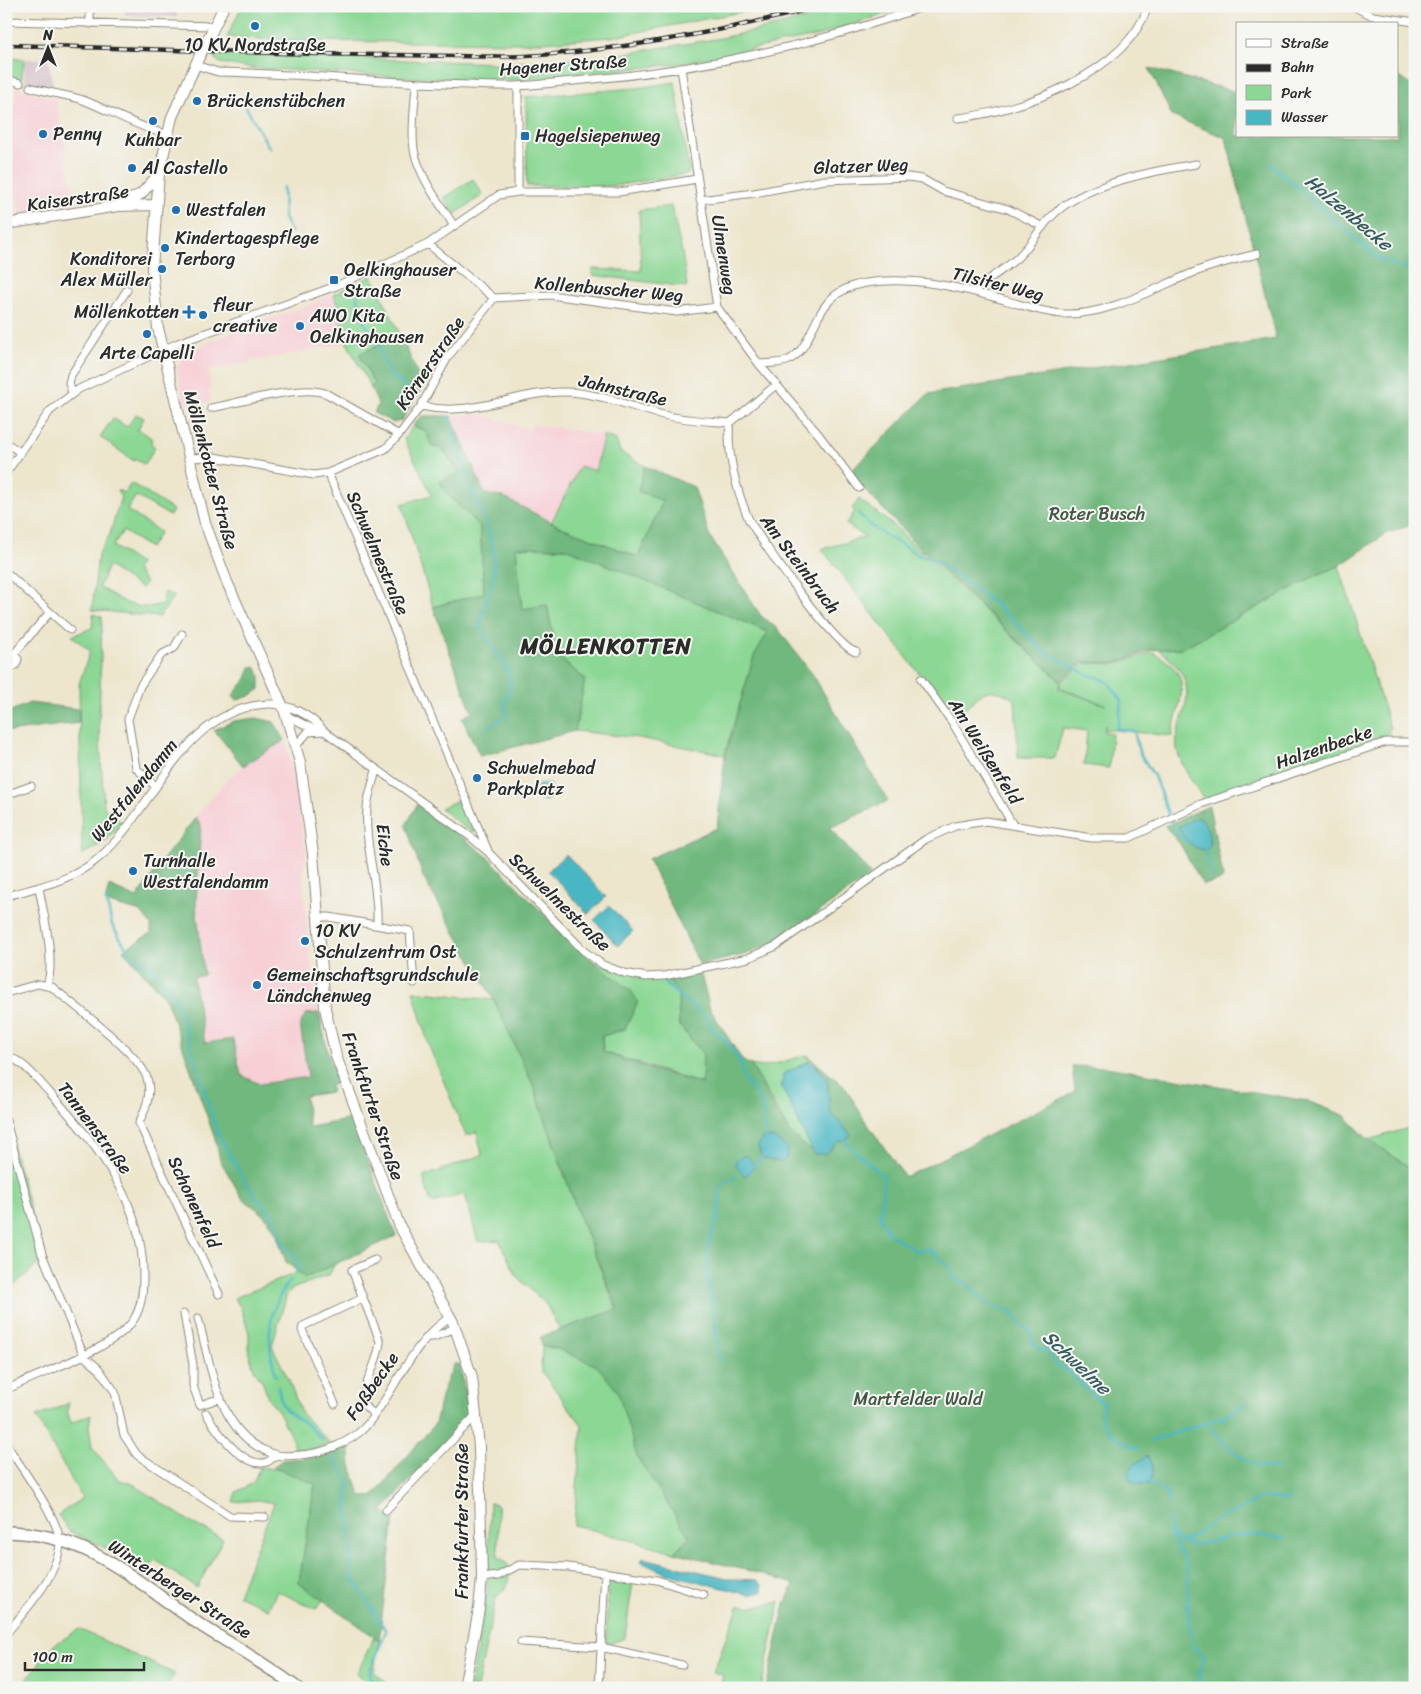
<svg xmlns="http://www.w3.org/2000/svg" width="1421" height="1694" viewBox="0 0 1421 1694" font-family="Sriracha,sans-serif">
<rect width="100%" height="100%" fill="#f6f6f2"/>
<filter id="ink" filterUnits="userSpaceOnUse"><feTurbulence type="fractalNoise" baseFrequency=".02" numOctaves="2"/><feDisplacementMap in="SourceGraphic" scale="10" xChannelSelector="R" yChannelSelector="G"/><feConvolveMatrix kernelMatrix="1 2 1 2 8 2 1 2 1" color-interpolation-filters="sRGB"/></filter>
<filter id="wash" filterUnits="userSpaceOnUse"><feTurbulence type="fractalNoise" baseFrequency=".0096" numOctaves="4" result="noise"/><feDisplacementMap in="SourceGraphic" scale="20" xChannelSelector="R" yChannelSelector="G"/><feGaussianBlur stdDeviation="1.12" result="paint"/><feColorMatrix in="noise" values="0 0 0 0 0 0 0 0 0 0 0 0 0 0 0 0 0 1.4 0 .05"/><feComposite in="paint" operator="in"/></filter>
<g filter="url(#wash)">
<rect width="100%" height="100%" fill="#ede6cd"/>
<path fill="#f7cfd5" d="M17,87L56,99L75,204L20,214L7,148Z
M334,294L347,343L209,370L211,402L184,404L177,368L184,356L210,341L246,327L254,330L258,328L256,323L310,305Z
M478,414L530,429L532,424L604,435L595,472L580,466L551,523L503,496L485,494L451,416Z
M285,740L294,776L306,853L303,881L308,941L318,1013L305,1015L300,1025L308,1077L261,1083L242,1075L233,1038L206,1042L194,978L205,975L197,904L201,825L196,816L226,780L243,766Z"/>
<path fill="#d2bdc8" d="M125,6H176L177,17L125,16Z
M24,59H48L54,90L48,91L25,83Z"/>
<path fill="#8bd794" stroke="#5b8160" d="M242,6H772L613,37L529,43L295,41L227,37Z
M852,6H911L816,36L678,64L517,80L418,78L250,68L220,63L214,58L216,54L501,63L603,57L721,38L785,24Z
M6,58L24,59L21,84L9,82L12,68L6,66Z
M675,82L689,171L688,174L613,186H527L526,97L636,88Z
M473,179L483,195L455,214L444,198Z
M671,206L682,252L687,287L592,275L593,269L641,271L639,210Z
M372,276L401,336L360,354L374,384L371,388L347,343L334,294Z
M136,414L144,418L138,429L153,439L151,443L155,447L145,465L135,459L134,461L100,437L113,418L127,427Z
M413,426L426,431L432,447L442,448L460,474L441,480L444,491L480,527L485,593L433,607L402,504L432,495L404,439Z
M604,435L616,440L620,452L645,466L638,491L663,501L638,557L551,523L580,466L595,471Z
M131,483L173,510L170,516L136,496L127,510L160,532L150,548L123,531L113,546L140,564L136,569L146,583L141,588L108,566L99,587C123,601 134,612 162,604L165,592L174,596L159,617L92,610L98,555L110,534L121,497L117,490L125,493Z
M859,499L894,526L1060,681L1059,689L1106,705L1060,688L1061,682L1084,663L1115,664L1152,652C1198,675 1178,699 1172,736L1105,729V725L1104,731L1112,733L1109,768L1084,765L1087,731L1063,728L1055,758H1018L1015,699C979,679 980,701 953,717L822,549L865,537L846,524L855,511L852,509Z
M516,547L566,548L769,632L754,656L725,755L639,738L575,731L585,679L557,656L547,606L522,609Z
M1339,566L1390,728L1386,738L1208,798L1202,797C1193,783 1181,766 1177,749C1175,740 1179,727 1182,719C1193,685 1185,670 1158,649L1182,648L1317,575Z
M93,614L102,617L99,724L104,807L121,822L107,840L82,855L79,684L90,651L72,636L92,628Z
M461,799L475,830L472,833L440,808Z
M597,964L665,978L678,992L679,1025L703,1054L702,1084L603,1052L602,1036L625,1029Z
M413,991L494,1000L534,1087L579,1216L617,1310L560,1330L546,1304L517,1277L499,1240L478,1242L465,1194L431,1203L423,1177L482,1155L477,1132L466,1136L429,1046Z
M807,1055L810,1061L783,1074L782,1087L814,1154L793,1138L751,1065L763,1067Z
M6,1123L44,1259L6,1292Z
M1415,1126V1171L1369,1140Z
M335,1264L329,1275L292,1289L287,1294L272,1346L289,1380L301,1413L330,1443L313,1449L294,1450L292,1439L279,1412L269,1400L262,1381L254,1369L249,1354V1333L241,1308L234,1298L299,1272L305,1278Z
M542,1346C560,1349 581,1356 596,1365C620,1379 675,1503 691,1535L674,1552L574,1525L582,1425L541,1371Z
M69,1403L67,1411L71,1423L91,1414L89,1426L92,1447L119,1480L133,1484L192,1523L223,1539L197,1588L155,1560L145,1572L116,1553L69,1531L58,1515L82,1498L36,1417Z
M260,1467L286,1471L315,1484L299,1582L323,1600L316,1609L277,1591L268,1609L238,1595L274,1503L258,1500L233,1502L236,1492L253,1483Z
M490,1502L498,1505V1556L508,1564L509,1584L496,1598L477,1688H470L487,1594Z
M617,1578L633,1581L625,1638L609,1644L606,1640L608,1586L612,1579Z
M780,1602L761,1688H720L723,1675L713,1672L739,1605L751,1607Z
M79,1629L175,1674L165,1688H20L54,1645Z
M374,1637L379,1640L374,1672L393,1688H372L357,1673Z"/>
<path fill="#70b87e" stroke="#4e7254" d="M1149,68L1237,92V136H1397V75L1415,88V524L1387,533L1339,566L1317,575L1182,648L1150,650L1116,663L1083,662L1060,681L918,546L849,473L928,394L1276,339L1226,138L1172,116Z
M401,336L418,375L427,380L402,420L394,423L374,413L378,404L371,388L374,384L359,354Z
M424,416H451L485,494L503,497L559,526L638,557L663,501L638,491L645,466L694,487L710,537L761,616L778,629L813,675L888,801L830,828L871,875L775,943L747,954L700,965L648,859L717,828L725,755L754,656L768,632L566,548L516,547L522,609L547,605L557,656L585,679L575,731L480,756L462,718L472,712L433,607L484,593L480,527L444,491L440,480L460,474L442,448L432,447L426,431L413,426L420,417Z
M250,667H255L260,675V689L250,696L237,700L233,695L247,678Z
M30,703L79,709V723L6,732V713Z
M256,718L274,722L285,740L243,766L214,730L234,721Z
M418,803L488,857L572,943L632,992L638,1002L625,1029L602,1036L603,1052L654,1070L702,1084L703,1054L679,1025L678,992L665,978L700,971L710,1009L743,1061L751,1065C766,1091 791,1153 825,1154L839,1141L851,1135L830,1112L827,1078L807,1055L846,1088L864,1119L905,1177L1075,1092L1072,1066L1106,1067L1307,1101L1344,1115L1369,1140L1415,1171V1688H766L785,1604L794,1584L765,1575L674,1552L690,1538L637,1457L618,1392L597,1366L556,1348L542,1346L540,1337L618,1309L579,1216L534,1087L494,1000L423,877L406,825Z
M1209,806L1223,876L1222,880L1203,885L1180,844L1165,826Z
M196,817L201,825L196,904L204,975L193,978L205,1043L233,1039L241,1075L260,1084L308,1077L300,1024L306,1014L319,1013L329,1057L338,1083L330,1085L332,1092L305,1096L309,1127L352,1119L396,1236L305,1278L286,1262L275,1230L263,1214L242,1198L220,1160L216,1142L166,999L123,950L151,933V925L141,912L105,902L109,886L137,898L161,862Z
M454,1364H460L469,1415L382,1511L394,1519L379,1640L299,1583L315,1484L273,1467L282,1460L323,1456L349,1442L351,1465L360,1495L372,1497L435,1424L442,1393Z"/>
<path fill="#49b7c3" stroke="#3a7177" d="M535 792a9 9 0 1 1 18 0a9 9 0 1 1-18 0Z
M1197,817L1203,820L1208,830L1210,845L1206,850C1191,849 1185,839 1178,827Z
M566,854L606,897L588,914L548,871Z
M609,906L633,931L618,946L594,920Z
M810,1061L827,1078L830,1112L851,1135L844,1141H839L825,1154H814L782,1087L783,1074Z
M763,1138H774L787,1148L786,1160L781,1162L762,1158L758,1146Z
M744,1156H748L755,1167L745,1177L735,1164L737,1159Z
M1147,1456C1155,1465 1154,1474 1149,1484H1137L1130,1480L1128,1472L1133,1465Z
M643,1558L731,1579L757,1580L762,1585V1592L750,1595L665,1573L641,1562Z"/>
<g fill="none" stroke-linecap="round" stroke-linejoin="round">
<path stroke="#49b7c3" stroke-width="2.5" d="M243,102L270,149
M1271,164L1378,259L1415,270
M283,187L284,218L291,232
M356,291L364,323L375,336L390,377L399,380L414,400
M449,416L467,477
M470,485C481,510 496,541 494,570C493,590 482,608 480,627C494,656 522,667 504,704L507,715L488,727
M858,513L872,527L919,555L933,559L997,605L1045,652L1088,675L1098,677L1109,683L1122,701L1117,729L1134,731L1139,752L1154,776L1175,832L1186,842
M1206,850L1212,877
M106,899L112,925L132,957L154,970L176,1000L218,1134L247,1185L276,1221L282,1242L296,1258L299,1266L296,1272
M665,984L706,1017L713,1029L728,1043L742,1065L743,1078L762,1102L766,1138
M844,1141L884,1177L880,1219L890,1234L916,1251L930,1249L948,1266L957,1280C979,1285 980,1310 1010,1310L1022,1326L1032,1332L1031,1340L1038,1349L1046,1350L1059,1367L1064,1368L1095,1397L1104,1403L1101,1420C1111,1436 1120,1442 1138,1448
M753,1166L762,1158
M719,1361L715,1319L706,1272L709,1244L718,1217L720,1189L727,1180L736,1177
M276,1376C266,1342 266,1309 291,1280
M278,1387L282,1404L286,1410L305,1423L323,1440
M1210,1428C1236,1453 1239,1465 1278,1469
M1151,1441L1226,1416L1244,1404
M334,1457L346,1478L348,1485L347,1504L353,1578L386,1631L370,1671V1677L381,1688
M1149,1482L1168,1494L1169,1503
M1170,1518C1169,1546 1179,1543 1186,1564C1191,1584 1186,1603 1189,1622C1190,1633 1196,1636 1194,1648L1203,1657L1199,1680L1201,1688
M1169,1532L1180,1541C1194,1540 1203,1527 1215,1521C1231,1513 1246,1507 1262,1497L1289,1500
M1180,1541C1197,1550 1220,1537 1238,1535C1253,1534 1270,1537 1285,1537"/>
</g>
</g>
<g filter="url(#ink)">
<g fill="none" stroke-linecap="round" stroke-linejoin="round">
<g stroke="#8c887c" stroke-width="9">
<path id="minor" d="M90,6V24
M1353,6L1373,16L1415,22
M6,21L215,26
M195,65L218,72C318,74 417,86 516,86C538,85 561,82 584,80C700,70 815,45 926,6
M681,68L717,307L759,364L819,435L859,488
M6,79L20,83
M416,84C415,105 411,128 414,150C420,178 439,202 454,226
M30,87C48,93 64,94 83,100C111,111 137,127 166,134
M958,118C1021,111 1127,73 1148,6
M518,192H619L697,179
M700,200L754,193L825,180L908,177L922,179L943,191L1008,209L1043,227
M428,244L494,298L550,295L677,312L717,307
M975,292C987,278 1003,271 1017,258C1032,244 1038,230 1051,217C1082,184 1153,171 1196,164
M759,364C768,363 781,364 789,360C820,343 808,292 866,283C912,276 960,287 1004,300C1023,305 1043,313 1063,314C1108,316 1154,288 1195,272C1215,264 1236,259 1257,254
M72,393L69,383L71,375L127,290
M421,406C474,418 513,392 563,392C598,392 630,407 663,415C685,420 708,421 730,423L776,385
M211,408C239,403 304,383 327,394L399,435
M730,423C726,453 737,492 749,520C762,542 836,648 856,652
M6,443L20,452
M189,458L214,457L314,475L328,473L385,449L399,435L421,406L448,357L494,298
M6,473L50,411L79,389L178,343L336,286L428,244L499,195L518,192V86
M328,473L489,853L584,951L603,965L624,973L646,977L664,976L748,958L776,946L926,839L955,826L986,821L1092,838H1129L1201,804L1386,742H1415
M6,572L50,612L14,654H6
M50,612L70,630
M6,666L12,667L16,665L18,659L14,654
M921,679L952,722L1013,825
M286,715L315,730
M296,746L308,732L324,731
M376,770C373,783 368,796 367,808C364,847 379,885 377,924
M156,787L136,768L128,719L140,686L161,655L174,648L182,634
M6,795L31,786
M39,887C43,913 56,961 47,985
M6,896C39,887 74,880 100,857C156,807 183,708 268,704C288,703 311,715 324,731L472,838L487,851
M317,917H329L410,931L414,983
M6,993L38,984L52,987C74,1006 139,1053 147,1078C152,1094 146,1108 139,1123L219,1294
M6,1057C20,1057 40,1082 49,1092C96,1143 144,1203 143,1276C143,1291 142,1306 134,1319C115,1350 39,1372 6,1390
M6,1121L42,1254L84,1356L99,1369L115,1392L124,1435L137,1455L230,1516L265,1517
M184,1314L193,1365V1386L200,1405L221,1398
M198,1318C212,1368 218,1439 277,1455C284,1457 292,1455 300,1455C321,1454 350,1443 365,1427C396,1392 409,1344 450,1317
M428,1337H434L455,1328
M335,1404L302,1330L303,1326L357,1301L362,1296
M206,1413C215,1429 244,1470 267,1462C271,1460 274,1457 277,1455
M374,1414C370,1411 365,1407 363,1402C360,1391 380,1359 380,1341L352,1270L375,1260
M6,1444C20,1466 62,1522 60,1545C56,1579 26,1609 6,1634
M386,1510L477,1414
M482,1578L498,1576L519,1565L568,1567L657,1580L704,1595
M521,1642L601,1647L682,1665
M599,1688L605,1572"/>
</g>
<g stroke="#8c887c" stroke-width="12">
<path id="secondary" d="M212,31L224,6
M200,55L172,117L159,174L152,268L158,328L205,523L227,582L284,709L300,762L313,854L325,1008L336,1056L400,1227L453,1322L472,1377L479,1447L482,1578L479,1609L464,1688
M121,204L141,194L158,175
M6,224L118,206L155,205"/>
</g>
<g stroke="#8c887c" stroke-width="14">
<path id="primary" d="M6,1532C90,1533 137,1583 202,1626C234,1646 267,1665 297,1688"/>
</g>
<use href="#minor" stroke="#fff" stroke-width="7"/>
<use href="#secondary" stroke="#fff" stroke-width="10"/>
<use href="#primary" stroke="#fff" stroke-width="11"/>
<g stroke="#2b2b2b" stroke-width="4.5">
<path id="rail" d="M6,45C134,48 262,54 390,55C435,55 481,58 526,56C626,50 725,31 822,6"/>
</g>
<use href="#rail" stroke="#f6f6f2" stroke-width="2.5" stroke-dasharray="8" stroke-linecap="butt"/>
<g stroke="#8c887c" stroke-width="12" stroke-linecap="butt">
<path id="secondary-bridge" d="M200,55L212,31"/>
</g>
<use href="#secondary-bridge" stroke="#fff" stroke-width="10"/>
</g>
</g>
<g fill="#1f6fb2" stroke="#f6f6f2" stroke-width="2">
<circle cx="255" cy="26" r="5"/>
<circle cx="197" cy="101" r="5"/>
<circle cx="153" cy="121" r="5"/>
<circle cx="43" cy="134" r="5"/>
<rect x="520" y="131" width="10" height="10" rx="2.5"/>
<circle cx="132" cy="168" r="5"/>
<circle cx="176" cy="210" r="5"/>
<circle cx="165" cy="248" r="5"/>
<circle cx="162" cy="269" r="5"/>
<rect x="329" y="275" width="10" height="10" rx="2.5"/>
<path d="M186.5 304.5h5v5h5v5h-5v5h-5v-5h-5v-5h5z"/>
<circle cx="203" cy="315" r="5"/>
<circle cx="300" cy="326" r="5"/>
<circle cx="147" cy="334" r="5"/>
<circle cx="477" cy="778" r="5"/>
<circle cx="133" cy="871" r="5"/>
<circle cx="305" cy="941" r="5"/>
<circle cx="257" cy="985" r="5"/>
</g>
<g text-anchor="middle" stroke-width="4" stroke-linejoin="round" paint-order="stroke">
<g font-size="18" fill="#2b2b2b" stroke="#f6f6f2" text-anchor="start">
<text x="255" y="51" text-anchor="middle">10 KV Nordstraße</text>
<text x="207" y="107">Brückenstübchen</text>
<text x="53" y="140">Penny</text>
<text x="535" y="142">Hagelsiepenweg</text>
<text x="153" y="146" text-anchor="middle">Kuhbar</text>
<text x="142" y="174">Al Castello</text>
<text x="186" y="216">Westfalen</text>
<text x="175" y="244">Kindertagespflege<tspan x="175" dy="21">Terborg</tspan></text>
<text x="152" y="265" text-anchor="end">Konditorei<tspan x="152" dy="21">Alex Müller</tspan></text>
<text x="344" y="276">Oelkinghauser<tspan x="344" dy="21">Straße</tspan></text>
<text x="213" y="311">fleur<tspan x="213" dy="21">creative</tspan></text>
<text x="179" y="318" text-anchor="end">Möllenkotten</text>
<text x="310" y="322">AWO Kita<tspan x="310" dy="21">Oelkinghausen</tspan></text>
<text x="147" y="359" text-anchor="middle">Arte Capelli</text>
<text x="487" y="774">Schwelmebad<tspan x="487" dy="21">Parkplatz</tspan></text>
<text x="143" y="867">Turnhalle<tspan x="143" dy="21">Westfalendamm</tspan></text>
<text x="315" y="937">10 KV<tspan x="315" dy="21">Schulzentrum Ost</tspan></text>
<text x="267" y="981">Gemeinschaftsgrundschule<tspan x="267" dy="21">Ländchenweg</tspan></text>
</g>
<g font-size="18" fill="#2b2b2b" stroke="#f6f6f2">
<text transform="translate(563 65) rotate(-4)" y="6">Hagener Straße</text>
<text transform="translate(861 166) rotate(-2)" y="6">Glatzer Weg</text>
<text transform="translate(78 198) rotate(-8)" y="6">Kaiserstraße</text>
<text transform="translate(724 255) rotate(81)" y="6">Ulmenweg</text>
<text transform="translate(998 284) rotate(14)" y="6">Tilsiter Weg</text>
<text transform="translate(609 289) rotate(5)" y="6">Kollenbuscher Weg</text>
<text transform="translate(430 363) rotate(-56)" y="6">Körnerstraße</text>
<text transform="translate(623 390) rotate(13)" y="6">Jahnstraße</text>
<text transform="translate(211 470) rotate(75)" y="6">Möllenkotter Straße</text>
<text transform="translate(378 553) rotate(67)" y="6">Schwelmestraße</text>
<text transform="translate(800 564) rotate(53)" y="6">Am Steinbruch</text>
<text transform="translate(1324 747) rotate(-19)" y="6">Halzenbecke</text>
<text transform="translate(985 751) rotate(58)" y="6">Am Weißenfeld</text>
<text transform="translate(134 790) rotate(-51)" y="6">Westfalendamm</text>
<text transform="translate(385 845) rotate(83)" y="6">Eiche</text>
<text transform="translate(560 902) rotate(44)" y="6">Schwelmestraße</text>
<text transform="translate(373 1106) rotate(71)" y="6">Frankfurter Straße</text>
<text transform="translate(95 1128) rotate(53)" y="6">Tannenstraße</text>
<text transform="translate(194 1202) rotate(65)" y="6">Schonenfeld</text>
<text transform="translate(372 1386) rotate(-55)" y="6">Foßbecke</text>
<text transform="translate(462 1521) rotate(-90)" y="6">Frankfurter Straße</text>
<text transform="translate(180 1589) rotate(33)" y="6">Winterberger Straße</text>
</g>
<g font-size="18" fill="#435645" stroke="#f6f6f2">
<text x="1097" y="520">Roter Busch</text>
<text x="918" y="1405">Martfelder Wald</text>
</g>
<g font-size="19" font-style="italic" fill="#365c60" stroke="#f6f6f2">
<text transform="translate(1349 212) rotate(40)" y="7">Halzenbecke</text>
<text transform="translate(1077 1362) rotate(43)" y="7">Schwelme</text>
</g>
<g font-size="22" font-weight="bold" letter-spacing="1" fill="#2b2b2b" stroke="#f6f6f2">
<text x="606" y="654">MÖLLENKOTTEN</text>
</g>
</g>
<rect width="1421" height="1694" fill="none" stroke="#f6f6f2" stroke-width="25"/>
<rect x="1236" y="22" width="162" height="115" fill="#f6f6f2" stroke="#a5a5a2"/>
<rect x="1246" y="39" width="25" height="8" fill="#ffffff" stroke="#a5a5a2"/>
<text x="1281" y="48" font-size="15" fill="#2b2b2b">Straße</text>
<rect x="1246" y="64" width="25" height="8" fill="#2b2b2b" stroke="#a5a5a2"/>
<text x="1281" y="72" font-size="15" fill="#2b2b2b">Bahn</text>
<rect x="1246" y="85" width="25" height="15" fill="#8bd794" stroke="#a5a5a2"/>
<text x="1281" y="98" font-size="15" fill="#2b2b2b">Park</text>
<rect x="1246" y="110" width="25" height="15" fill="#49b7c3" stroke="#a5a5a2"/>
<text x="1281" y="122" font-size="15" fill="#2b2b2b">Wasser</text>
<g transform="translate(48 48)" stroke="#f6f6f2" stroke-width="4" paint-order="stroke">
<path d="M0-4L9 19L0 12L-9 19Z" fill="#2b2b2b"/>
<text y="-8" font-size="14" font-weight="bold" text-anchor="middle" fill="#2b2b2b">N</text>
</g>
<path d="M25 1662v8h119v-8" fill="none" stroke="#2b2b2b" stroke-width="2.5"/>
<text x="32" y="1662" font-size="15" fill="#2b2b2b" stroke="#f6f6f2" stroke-width="4" paint-order="stroke">100 m</text>
</svg>
